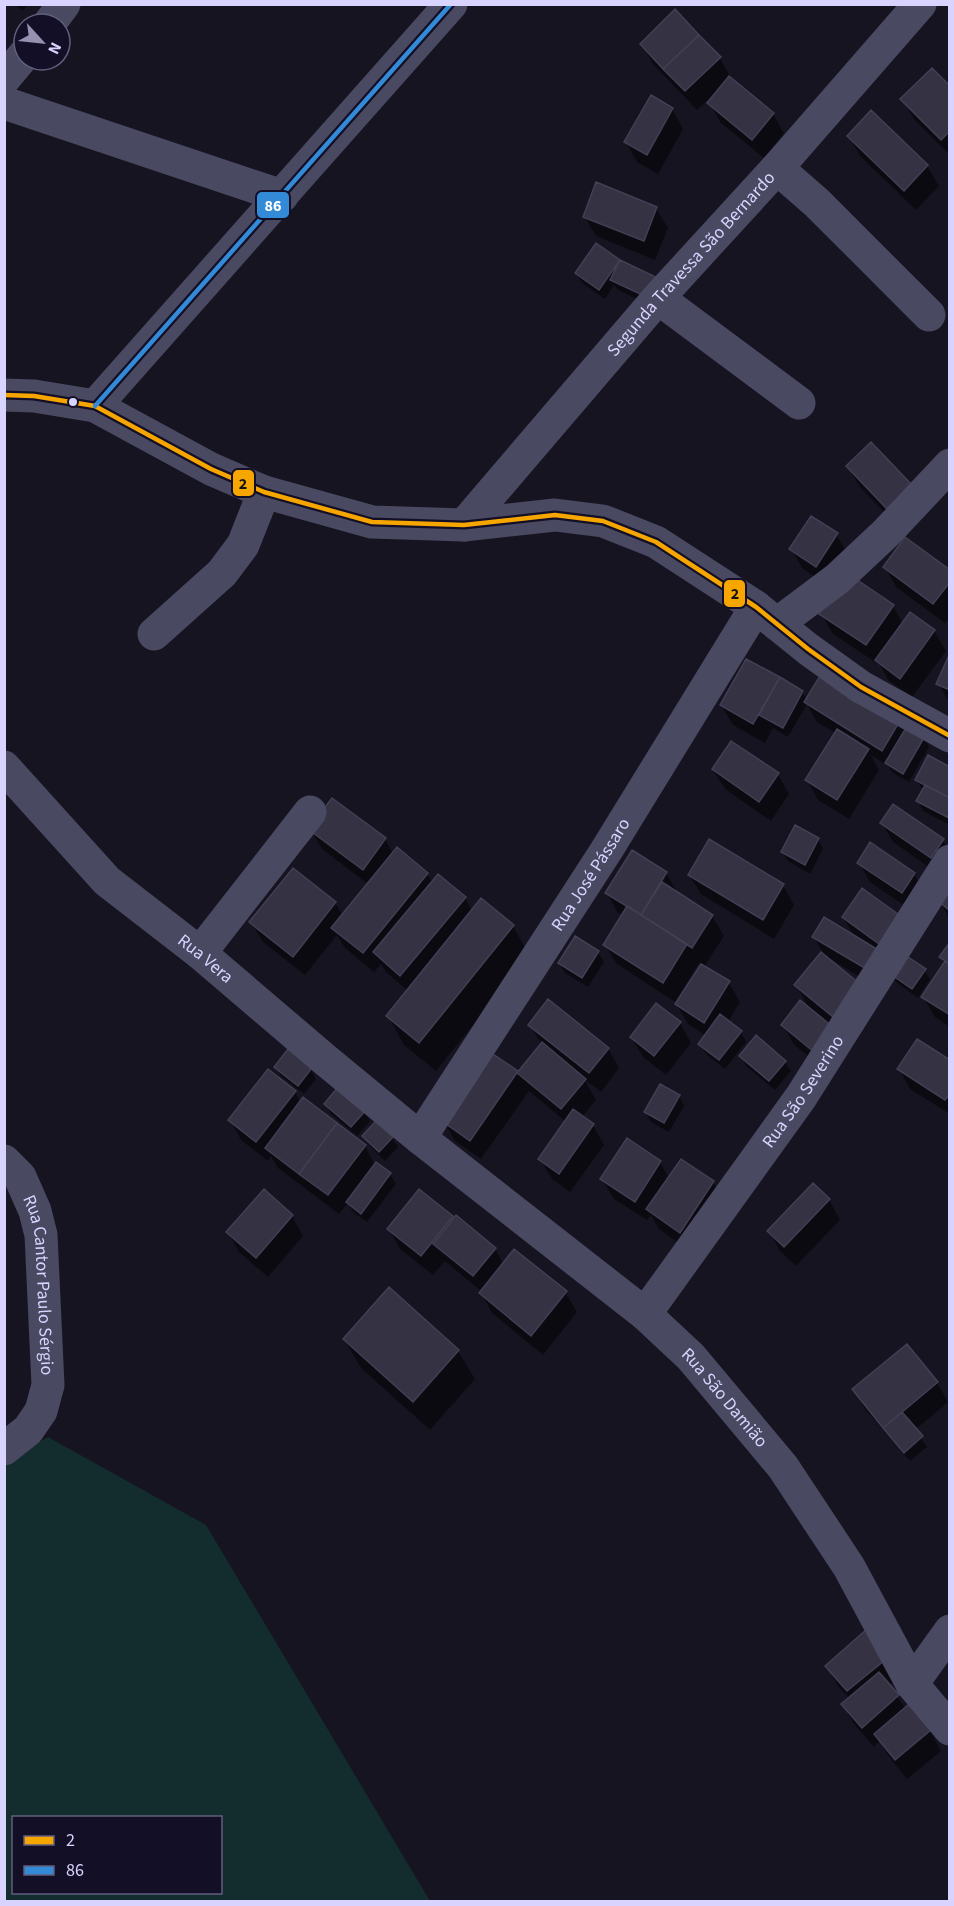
<svg xmlns="http://www.w3.org/2000/svg" width="954" height="1906" viewBox="0 0 954 1906" font-family="'Source Sans 3',sans-serif">
<rect width="100%" height="100%" fill="#161421"/>
<path fill="#132c2d" fill-rule="evenodd" d="M48,1437L206,1525L430,1901L5,1902V1461ZM14,1818H220V1892H14Z"/>
<path fill="#0007" d="M14,4H28L23,11Z
M675,12L720,58L731,78L773,114L784,133L764,158L720,122L708,100L697,110L653,64L642,44Z
M950,88V155L914,119L902,99Z
M672,109L683,129L658,174L637,162L626,142Z
M872,112L927,166L939,186L916,210L860,156L849,136Z
M656,209L668,228L655,260L596,236L584,216Z
M596,245L619,261L658,309L618,290L614,285L605,299L582,283L576,273Z
M848,466L911,486L899,528L859,486Z
M836,534L848,554L828,585L803,569L791,549Z
M885,567L950,572V617L945,623L896,587Z
M893,606L903,624L911,614L934,631L946,651L912,697L888,680L879,663L878,664L833,634L821,614Z
M950,657V703L938,683Z
M747,661L802,692L807,700L823,673L924,737L929,747L909,782L893,773L889,767L871,755L879,770L849,819L818,800L807,780L835,733L817,722L807,704L788,737L773,728L765,743L733,725L721,705Z
M950,768V825L923,811L918,801L923,791L917,780Z
M713,770L778,774L789,794L771,821L725,789Z
M332,800L385,839L393,854L427,874L433,883L465,898L472,911L513,926L529,955L436,1071L404,1045L388,1016L408,991L386,972L381,964L374,972L344,947L337,935L305,975L263,942L251,922L335,903L343,916L368,884L322,849L310,829Z
M882,823L943,840L950,852L943,877L893,842Z
M818,839L823,849L810,874L788,861L782,852Z
M632,852L666,873L678,893L712,916L724,936L704,967L729,983L740,1002L728,1022L741,1032L746,1042L725,1069L706,1054L700,1044L706,1036L688,1024L677,1005L702,965L699,963L675,1002L617,964L605,945L623,915L618,913L607,893Z
M859,863L914,874L926,894L914,912L870,882Z
M689,875L783,885L794,905L774,939L701,894Z
M950,885V918L937,898Z
M862,890L891,963L924,970L930,979L918,998L896,982L890,972L880,989L832,960L831,962L864,989L826,1070L794,1045L783,1025L810,1010L796,985L826,958L814,937L855,938L843,917Z
M576,938L598,952L604,962L588,987L565,973L559,963Z
M950,944V1027L935,1017L923,997L945,964L941,957Z
M680,1023L691,1043L666,1075L643,1057L631,1037Z
M530,1025L608,1048L619,1068L601,1092L584,1079L596,1100L582,1117L593,1125L604,1145L570,1192L552,1179L540,1159L566,1122L529,1091L481,1159L455,1141L444,1122L517,1072L518,1074L542,1045Z
M741,1056L785,1062L791,1071L775,1090L746,1066Z
M950,1062V1114L910,1089L899,1069Z
M276,1067L311,1069L316,1079L304,1094L281,1076Z
M295,1092L301,1103L365,1146L375,1165L390,1174L396,1184L367,1222L353,1212L348,1203L339,1214L278,1168L271,1156L268,1161L241,1140L230,1120Z
M679,1096L684,1106L669,1132L651,1122L645,1112Z
M326,1104L364,1111L370,1121L357,1136L331,1114Z
M364,1136L392,1138L398,1147L385,1161L370,1146Z
M681,1161L713,1182L725,1202L691,1252L659,1229L651,1215L647,1220L614,1199L602,1179L660,1162L669,1178Z
M420,1191L454,1220L495,1249L504,1265L565,1292L577,1312L543,1355L492,1313L481,1293L482,1292L445,1261L433,1275L400,1249L389,1229Z
M829,1200L840,1220L796,1266L780,1251L769,1231Z
M292,1216L303,1236L268,1277L239,1252L228,1232Z
M344,1339L458,1351L475,1379L430,1430L361,1368Z
M937,1383L948,1402L915,1430L927,1447L910,1461L865,1409L853,1389Z
M867,1632L900,1676L889,1686L906,1709L930,1731L941,1751L907,1779L887,1754L880,1741L874,1747L854,1724L843,1705L850,1699L838,1686L827,1666Z"/>
<path fill="#343243" stroke="#433f54" stroke-width="1.5" d="M675,9L699,35L663,69L640,44Z
M699,35L721,57L685,91L663,69Z
M932,68L950,86V131L941,140L900,99Z
M729,76L774,113L752,140L707,103Z
M651,95L673,108L647,155L624,142Z
M871,110L928,165L904,191L847,136Z
M596,182L657,207L644,241L583,217Z
M596,243L620,260L599,290L575,273Z
M620,260L662,280L653,300L610,280Z
M871,442L912,485L887,509L846,466Z
M811,516L838,533L816,567L789,549Z
M905,537L950,570V582L933,604L883,567Z
M847,573L894,605L866,645L819,614Z
M910,612L935,630L900,679L875,660Z
M950,653V690L936,684Z
M746,659L780,677L753,724L720,705Z
M823,671L901,719L882,751L804,702Z
M780,677L803,691L783,728L759,715Z
M907,726L925,736L903,774L885,763Z
M837,729L869,749L837,800L805,780Z
M731,741L779,773L759,802L712,769Z
M928,755L950,767V798L915,780Z
M925,785L950,798L949,818L916,801Z
M332,798L386,838L363,870L308,829Z
M893,804L944,839L931,858L880,823Z
M795,825L819,838L805,865L781,852Z
M709,839L784,884L763,920L688,875Z
M870,842L915,873L902,893L857,863Z
M397,847L428,873L363,953L331,928Z
M632,850L667,872L641,915L605,893Z
M293,868L336,902L293,957L249,922Z
M438,874L466,897L400,976L373,952Z
M662,882L713,915L692,948L641,915Z
M950,883V911L935,898Z
M862,888L899,915L879,944L842,917Z
M481,898L514,925L419,1043L386,1016Z
M627,906L687,944L663,983L603,945Z
M824,917L880,951L868,970L812,937Z
M575,936L599,951L582,978L558,963Z
M950,942V964L939,957Z
M821,952L865,988L838,1021L794,985Z
M902,953L926,969L912,989L889,973Z
M945,961L950,964V1015L921,997Z
M701,964L730,981L704,1023L675,1004Z
M548,999L609,1048L589,1073L528,1025Z
M800,1000L833,1027L814,1052L781,1025Z
M656,1003L681,1022L654,1056L630,1037Z
M720,1014L742,1031L719,1060L698,1044Z
M756,1035L786,1061L769,1081L739,1056Z
M917,1039L950,1060V1094L945,1100L897,1069Z
M542,1042L586,1079L561,1109L517,1073Z
M288,1049L312,1068L298,1086L274,1067Z
M490,1052L518,1071L470,1141L442,1121Z
M268,1069L296,1091L256,1142L228,1120Z
M660,1084L680,1095L664,1123L644,1112Z
M338,1087L366,1110L351,1127L324,1104Z
M303,1097L337,1123L299,1174L265,1148Z
M573,1109L594,1124L559,1174L538,1159Z
M376,1121L393,1137L379,1152L362,1136Z
M337,1123L366,1145L328,1195L299,1174Z
M627,1138L661,1161L635,1202L600,1179Z
M681,1159L714,1181L680,1233L646,1209Z
M376,1162L391,1173L361,1214L346,1202Z
M813,1183L830,1199L784,1247L767,1231Z
M264,1189L293,1215L256,1258L226,1232Z
M419,1189L453,1216L421,1256L387,1229Z
M456,1215L496,1248L473,1276L433,1244Z
M514,1249L567,1291L531,1336L479,1293Z
M389,1287L459,1350L413,1402L343,1339Z
M907,1344L938,1382L883,1428L852,1389Z
M902,1412L923,1436L904,1453L883,1428Z
M867,1629L890,1656L847,1691L825,1666Z
M879,1672L899,1695L862,1728L841,1704Z
M909,1704L931,1730L895,1760L874,1734Z"/>
<g fill="none" stroke-linecap="round" stroke-linejoin="round">
<g stroke="#4a4962" stroke-width="33">
<path d="M49,24L64,4"/>
<path d="M4,79L24,55"/>
<path d="M4,103L282,196"/>
<path d="M777,168L817,203L929,315"/>
<path d="M658,298L799,403"/>
<path d="M4,395L34,396L95,406L211,469L264,492L372,522L464,525L555,515L603,521L656,542L756,607L808,649L861,687L950,736"/>
<path d="M95,406L451,4"/>
<path id="s1" d="M464,525L658,298L777,168L920,4"/>
<path d="M777,624L837,579L886,533L950,465"/>
<path d="M154,634L222,573L243,545L264,492"/>
<path id="s2" d="M4,767L107,881L200,953L323,1058L420,1138L645,1314L691,1357L783,1467L849,1567L912,1684L950,1729"/>
<path d="M200,953L310,812"/>
<path id="s3" d="M420,1138L606,851L756,607"/>
<path id="s4" d="M4,1161L20,1177L35,1211L41,1235L48,1385L41,1411L28,1430L4,1449"/>
<path id="s5" d="M645,1314L801,1097L950,861"/>
<path d="M912,1684L950,1631"/>
</g>
<g stroke="#130f26" stroke-width="9">
<path id="bus-1" d="M4,395L34,396L95,406L211,469L264,492L372,522L464,525L555,515L603,521L656,542L756,607L808,649L861,687L950,736"/>
</g>
<g stroke="#130f26" stroke-width="9">
<path id="bus-2" d="M95,406L451,4"/>
</g>
<use href="#bus-1" stroke="#f7a600" stroke-width="4.5"/>
<use href="#bus-2" stroke="#338bd7" stroke-width="4.5"/>
</g>
<circle fill="#d9d4ff" stroke="#130f26" stroke-width="2" cx="73" cy="402" r="5"/>
<g text-anchor="middle" stroke-width="4.5" stroke-linejoin="round" paint-order="stroke">
<g font-size="18" fill="#d9d4ff" stroke="#130f26">
<text dy="6" stroke="none"><textPath href="#s1" startOffset="346">Segunda Travessa São Bernardo</textPath></text>
<text dy="6" stroke="none"><textPath href="#s3" startOffset="314">Rua José Pássaro</textPath></text>
<text dy="6" stroke="none"><textPath href="#s2" startOffset="279">Rua Vera</textPath></text>
<text dy="6" stroke="none"><textPath href="#s5" startOffset="273">Rua São Severino</textPath></text>
<text dy="6" stroke="none"><textPath href="#s4" startOffset="134">Rua Cantor Paulo Sérgio</textPath></text>
<text dy="6" stroke="none"><textPath href="#s2" startOffset="960">Rua São Damião</textPath></text>
</g>
</g>
<g stroke="#130f26" stroke-width="2">
<rect x="256" y="191" width="34" height="28" rx="6" fill="#338bd7"/>
<rect x="232" y="469" width="23" height="28" rx="6" fill="#f7a600"/>
<rect x="723" y="579" width="23" height="29" rx="6" fill="#f7a600"/>
</g>
<g font-size="16" text-anchor="middle" font-weight="bold" fill="#fff">
<text x="273" y="211">86</text>
</g>
<g font-size="16" text-anchor="middle" font-weight="bold" fill="#111">
<text x="243" y="489">2</text>
<text x="735" y="599">2</text>
</g>
<rect width="954" height="1906" fill="none" stroke="#d9d4ff" stroke-width="12"/>
<rect x="12" y="1816" width="210" height="78" fill="#130f26" stroke="#625e7d" stroke-width="1.5"/>
<rect x="24" y="1836" width="30" height="9" fill="#f7a600" stroke="#625e7d" stroke-width="1.5"/>
<text x="66" y="1846" font-size="18" fill="#d9d4ff">2</text>
<rect x="24" y="1866" width="30" height="9" fill="#338bd7" stroke="#625e7d" stroke-width="1.5"/>
<text x="66" y="1876" font-size="18" fill="#d9d4ff">86</text>
<g transform="translate(42 42) rotate(117)"><circle r="28" fill="#130f26" stroke="#625e7d" stroke-width="1.5"/>
<path d="M0-4.5L10 22L0 15L-10 22Z" fill="#9591b1"/>
<text y="-9" font-size="16" font-weight="bold" text-anchor="middle" fill="#d9d4ff">N</text>
</g>
</svg>
